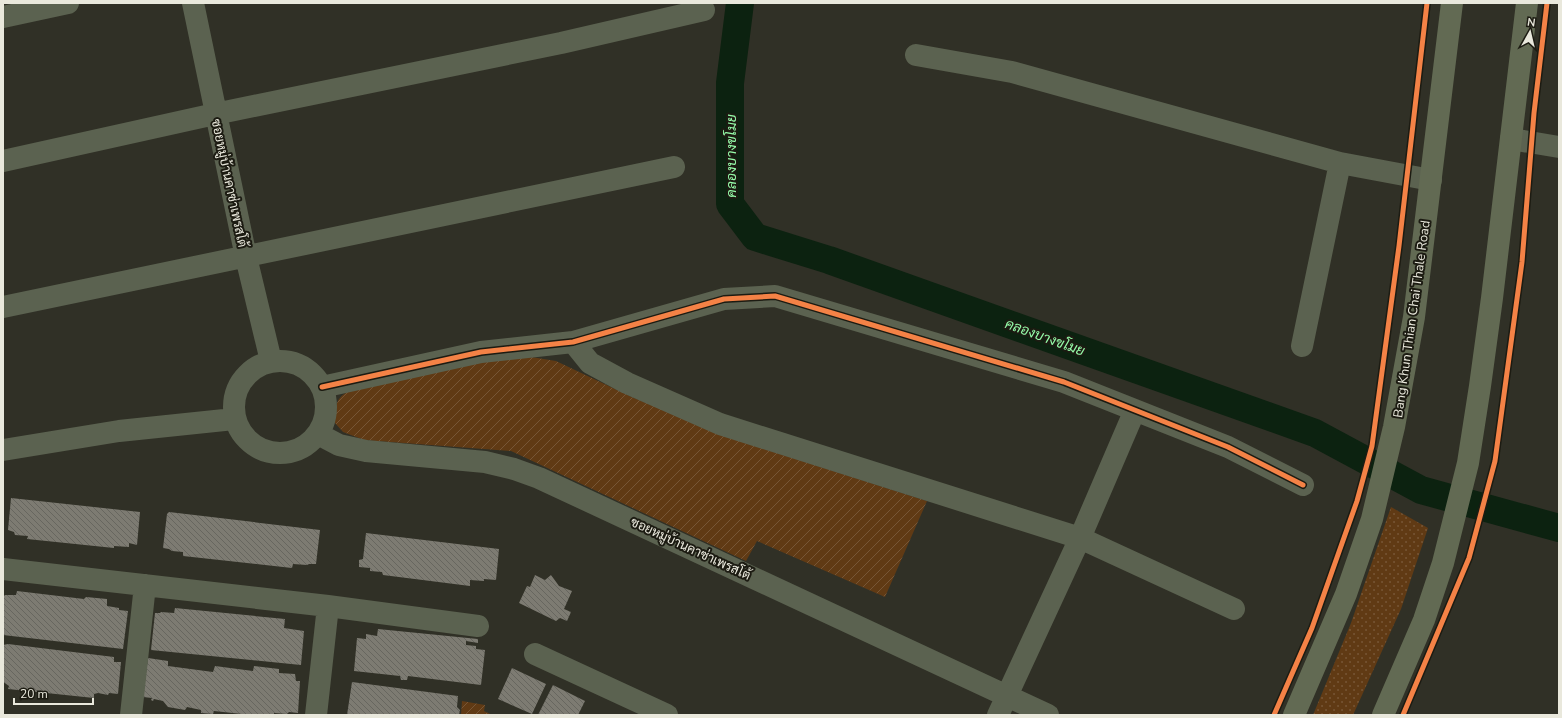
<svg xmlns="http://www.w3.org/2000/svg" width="1562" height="718" viewBox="0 0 1562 718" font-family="'Nunito Sans',Sarabun,sans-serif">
<defs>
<pattern id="grass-dots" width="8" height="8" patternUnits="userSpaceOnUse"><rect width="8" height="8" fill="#603a14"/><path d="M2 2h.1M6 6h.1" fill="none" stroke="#775636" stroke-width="1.8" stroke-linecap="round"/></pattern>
<pattern id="garden-furrows" width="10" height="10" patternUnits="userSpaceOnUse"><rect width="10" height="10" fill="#603a14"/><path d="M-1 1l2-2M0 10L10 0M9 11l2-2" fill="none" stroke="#775636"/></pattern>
<pattern id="building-back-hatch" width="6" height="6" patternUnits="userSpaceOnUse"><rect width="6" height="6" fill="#7d7b72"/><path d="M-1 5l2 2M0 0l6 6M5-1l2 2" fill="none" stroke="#67665f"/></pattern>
</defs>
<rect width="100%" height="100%" fill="#303026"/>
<path fill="url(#grass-dots)" d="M1391,507L1428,528L1401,609L1353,715H1313L1351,623Z"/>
<path fill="url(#garden-furrows)" d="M525,356L556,361L634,398L765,449L927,501L885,597L757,541L746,561L511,451L364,440L343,432L335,423C336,402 335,398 354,388L475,362Z
M462,701L485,705L484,711L492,715H461Z"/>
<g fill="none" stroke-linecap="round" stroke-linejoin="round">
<path stroke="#0c2210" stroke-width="28" d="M740,3L730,83V204L755,237L829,260L1315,433L1421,490L1559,528"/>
</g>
<path fill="url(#building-back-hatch)" d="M11,498L140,512L137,545L129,543V547L114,546V548L27,539L28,536L15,535L14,532L8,530Z
M169,512L320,530L316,564H309L307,565L293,564L292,568L183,556V552L172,551L169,549L163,548L167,514Z
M366,533L499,549L496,580L484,579V581L470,580V586L383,575L382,572L370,571V568L359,567V560L363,559Z
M535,575L545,580L551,575L559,586L572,591L564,609L571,612L567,621L560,618L556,621L519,603L527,586L530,587Z
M17,591L84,599L86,597L107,599V606L119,608V610L128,611L123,649L3,635V597L5,595H16Z
M175,608L285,619L284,628L304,631L301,665L151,650L155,613H160L161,612L174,613Z
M378,629L478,639V643L466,641V645L476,646V649L485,650L481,685L408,676L407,680H401L400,676L354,671L357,638L366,639V634L377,636Z
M8,644L114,657V662H121L118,694L109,693L108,695L98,693L94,694V698L8,689L9,686L3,682V645Z
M148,658L168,661V666L213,672L215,666L253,671L254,666L279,669V673L295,674L296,681H300L298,713L289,712L287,714L274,713V715H251L214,711L213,714L201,713V710L187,707L185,710L168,707L163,701L154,699L153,701L151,700L152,698L143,697Z
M512,668L546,684L532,714L498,699Z
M352,682L458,696L457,707L460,710L459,715H347Z
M553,685L585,701L578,715H538Z"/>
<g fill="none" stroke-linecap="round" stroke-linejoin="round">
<path stroke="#5b6250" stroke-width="22" d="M193,3L246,257L271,361
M3,17L68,3
M916,55L1012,72L1340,163L1431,180
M1511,139L1559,147
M3,161L215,114L561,43L704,10
M3,307L674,167
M573,342L590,363L627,383L720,424L1080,538L1234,609
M1302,346L1340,163
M234 407a46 46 0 1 1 92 0a46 46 0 1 1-92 0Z
M322,387L481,352L573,342L724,299L775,296L1064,382L1228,447L1303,485
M318,434L339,445L366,451L485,462L514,469L539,478L1048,715
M3,450L119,431L234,419
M3,569L328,606L478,626
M535,654L667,715
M131,715L145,585
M316,715L328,606
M998,715L1080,538L1135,410"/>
<path stroke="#626a53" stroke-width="22" d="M1294,715L1346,594L1372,519L1394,427L1414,317L1452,3
M1383,715L1424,620L1443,563L1468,463L1480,386L1492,298L1527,3"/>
<g stroke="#1c1b12" stroke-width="8">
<path id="cycleway" d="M322,387L481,352L573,342L724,299L775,296L1064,382L1228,447L1303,485
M1274,715L1312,628L1357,501L1372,446L1399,246L1427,3
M1403,715L1469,558L1495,461L1522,262L1534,113L1547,3"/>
</g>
<use href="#cycleway" stroke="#f48246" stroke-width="5"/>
</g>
<g text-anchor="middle" stroke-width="4" stroke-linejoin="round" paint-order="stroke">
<g font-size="13" fill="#e9e8dc" stroke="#1c1b12">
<text transform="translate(230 183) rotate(78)" y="5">ซอยหมู่บ้านคาซ่าเพรสโต้</text>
<text transform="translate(1411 319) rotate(-82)" y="5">Bang Khun Thian Chai Thale Road</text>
<text transform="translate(691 548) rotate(25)" y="5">ซอยหมู่บ้านคาซ่าเพรสโต้</text>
</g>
<g font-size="14" font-style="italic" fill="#95fca9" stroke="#1c1b12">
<text transform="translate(731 156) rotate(-90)" y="5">คลองบางขโมย</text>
<text transform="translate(1045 337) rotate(20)" y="5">คลองบางขโมย</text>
</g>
</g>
<rect width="1562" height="718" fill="none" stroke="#e9e8dc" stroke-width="8"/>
<g transform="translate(1530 32) rotate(8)" stroke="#1c1b12" stroke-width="3" paint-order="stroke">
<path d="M0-3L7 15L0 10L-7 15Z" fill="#e9e8dc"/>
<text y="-6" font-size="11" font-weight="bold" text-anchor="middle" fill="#e9e8dc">N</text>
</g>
<path d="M14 698v6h79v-6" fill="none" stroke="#e9e8dc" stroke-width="2"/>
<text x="20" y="698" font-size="12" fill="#e9e8dc" stroke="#1c1b12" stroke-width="3" paint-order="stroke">20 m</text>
</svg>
